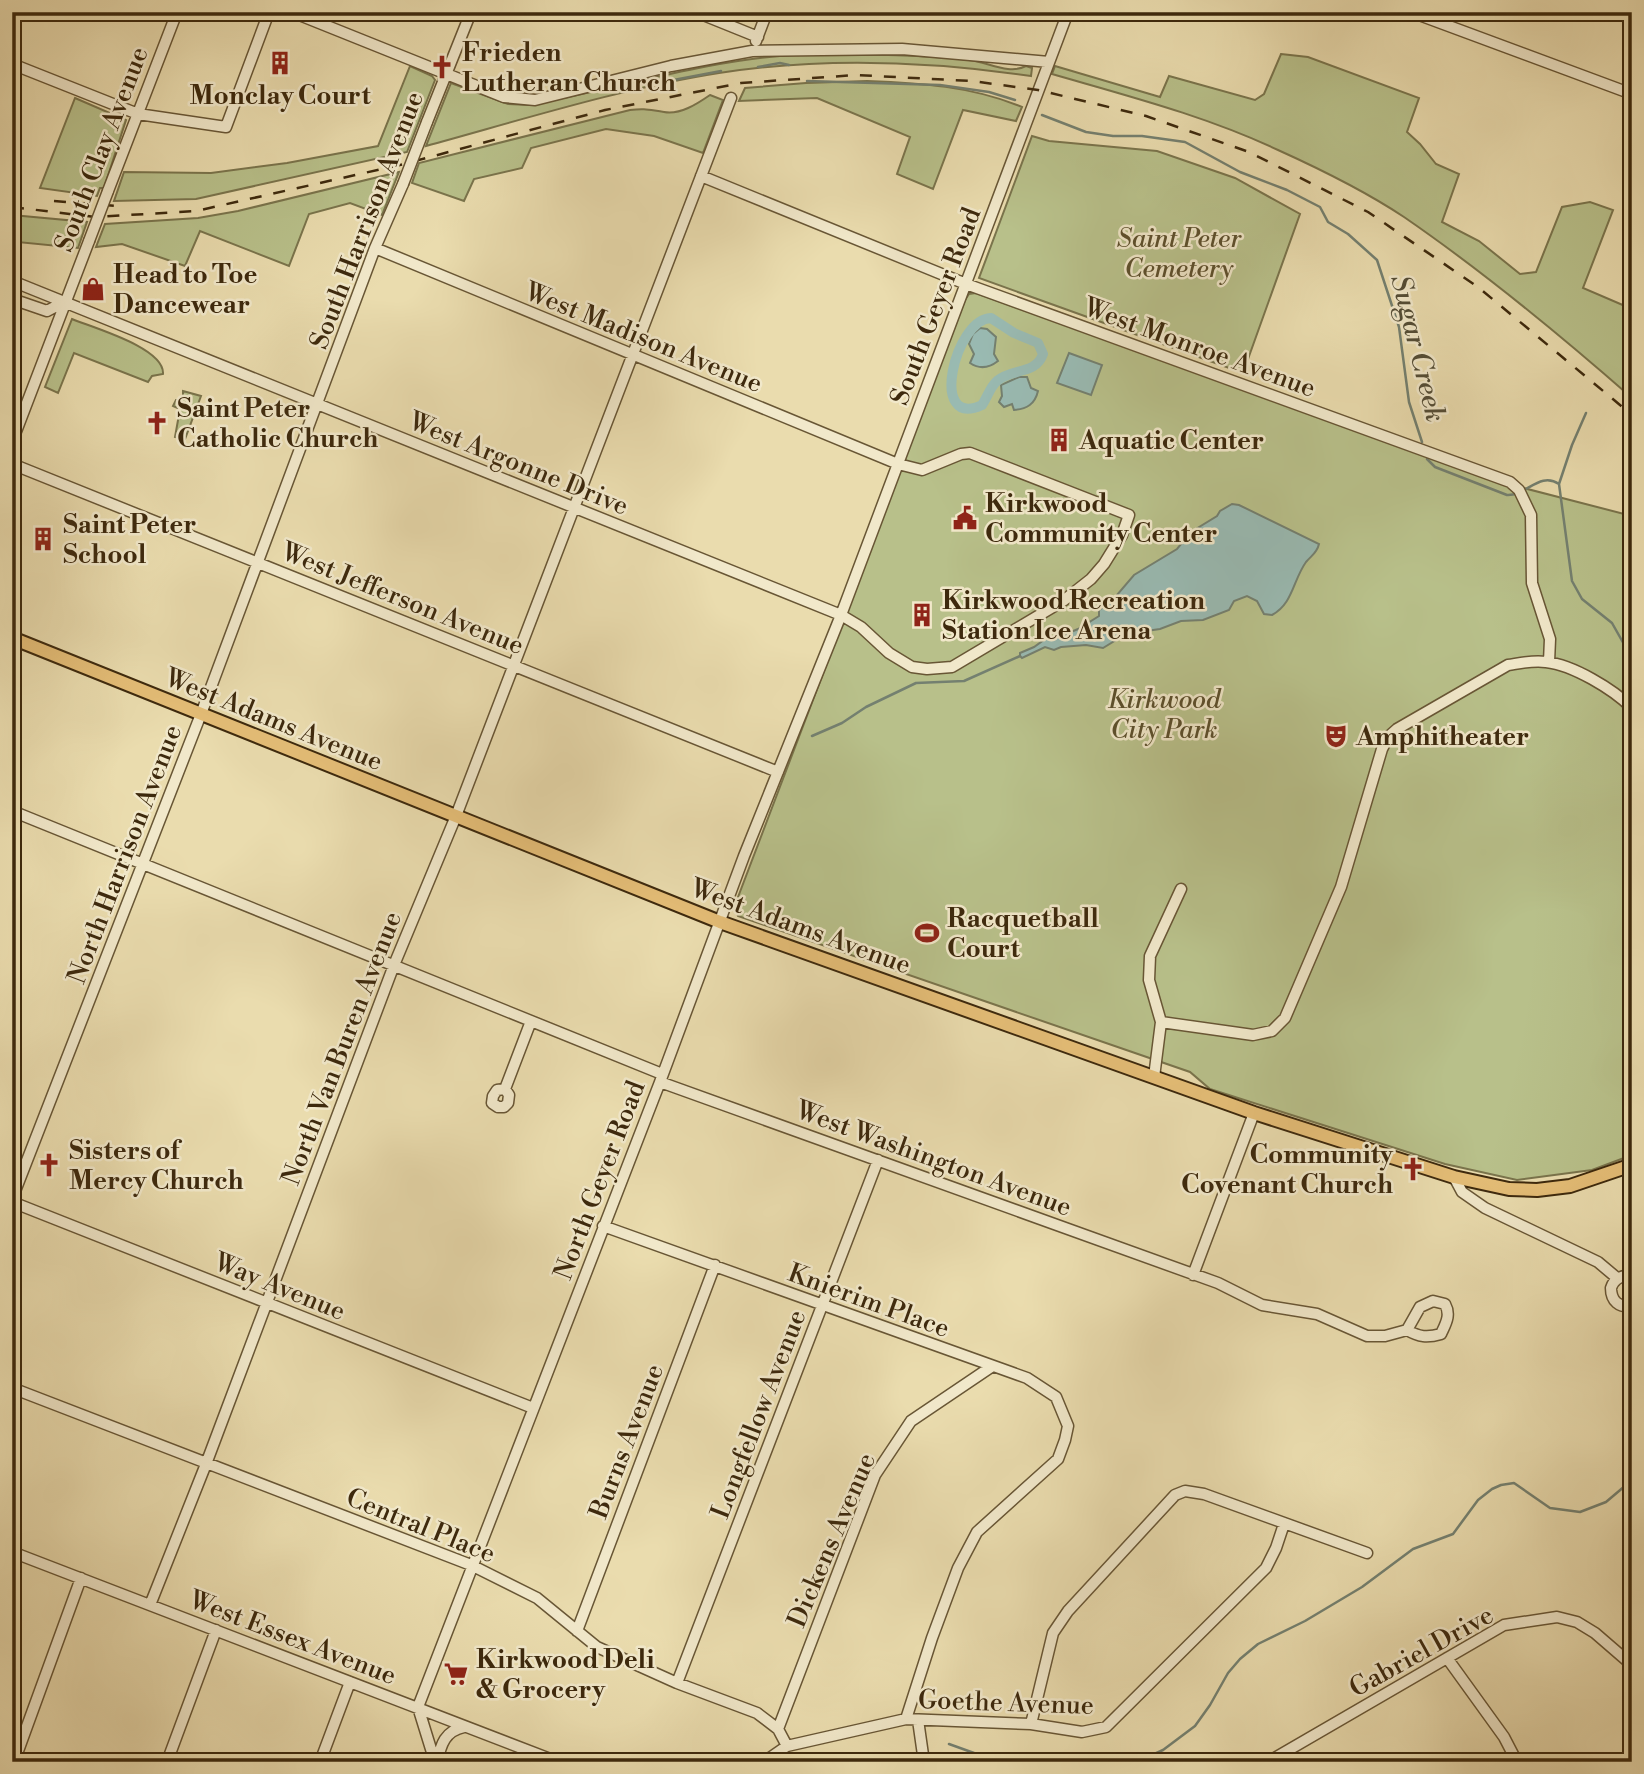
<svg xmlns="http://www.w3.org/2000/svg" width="1644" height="1774" viewBox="0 0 1644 1774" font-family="'Libre Bodoni',serif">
<rect width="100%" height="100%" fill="#eadcae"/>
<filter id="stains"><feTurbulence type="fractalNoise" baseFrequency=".00286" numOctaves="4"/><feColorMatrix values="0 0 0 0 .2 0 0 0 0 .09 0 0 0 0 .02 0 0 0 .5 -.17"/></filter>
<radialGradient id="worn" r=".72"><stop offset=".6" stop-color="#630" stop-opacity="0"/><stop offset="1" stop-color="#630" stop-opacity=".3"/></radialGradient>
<path fill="#b8c08a" stroke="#7a744c" stroke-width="2" d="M1281,54L1308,57L1419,98L1407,132L1420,144L1436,164L1459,174L1442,222L1479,241L1520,274L1536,272L1562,207L1590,202L1613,210L1583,288L1632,309V398C1559,334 1484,272 1404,217C1365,191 1320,169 1278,150C1206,116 1128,96 1052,74L1055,66L1160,97L1169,76L1255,100L1264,94Z
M791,55C850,55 911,53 969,60C988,62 1009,75 1026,66L1032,68L1031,76C928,61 822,57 719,73C623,88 521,120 426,146L451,83L508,104L529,105C617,89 702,61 791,55Z
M410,66L432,76L435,80L407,152L196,199L114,201L124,172L211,173L287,163L378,146Z
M867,81C920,83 972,86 1022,107L1016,121L963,110L933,189L897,174L910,137L817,98L739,101L745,88L806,83Z
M710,95L723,100L703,153L654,136L606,129L531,148L522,168L474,179L464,201L412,183L419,163L630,110C646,108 649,110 664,112C680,115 697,104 710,95Z
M75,98L126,120L104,188H100L97,196L40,188Z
M1032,136L1049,141L1157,151L1235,178L1300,214L1243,373L979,278Z
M399,172L382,215L350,203L309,214L289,266L200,231L185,266L122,244L96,247L105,224L198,218L238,211Z
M12,215L87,222L78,248L18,242L16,247L14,246L15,220L12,219Z
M976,293L1504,483L1632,516V1155L1592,1170L1517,1180L1445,1164L1210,1089L1190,1072L738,916L735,905L965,300L969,294Z
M72,319C94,328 165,348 163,374L152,376L148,382L74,353L58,393L45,387Z
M183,391L201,396L185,439L175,437L180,409L173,406L176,400H180L183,397Z"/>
<path fill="#99bab2" stroke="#748070" stroke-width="2" d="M980,328L987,329L996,337L994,354L998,361C989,368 979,369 970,363L974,354L969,344L973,334Z
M1069,353L1102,365L1091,395L1057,383Z
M1019,377H1027L1031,388L1038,391C1035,404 1027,409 1014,410L1012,404L1004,407L999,402L1002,396L1001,385Z
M1232,504L1239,505L1319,544C1317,553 1312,555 1306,562C1293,580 1293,604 1272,615L1264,614L1257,601L1247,596L1234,601L1229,610L1203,620L1181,621L1160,629L1126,634L1103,648L1086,645L1061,647L1054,650L1045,647L1022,658L1020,656V653L1034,647L1048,637H1059L1078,629L1099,616V610L1111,602L1134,575L1177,549L1191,532L1217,516L1220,511Z"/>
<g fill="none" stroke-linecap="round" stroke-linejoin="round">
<path stroke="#748070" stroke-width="2.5" d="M758,67L780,63L789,65
M807,81L940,85L989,92L1015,100
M663,82L721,71
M1042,115L1086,132L1113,136H1142L1185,142L1240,172L1287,190L1320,207L1328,222L1348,234L1377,260L1399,327L1409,402L1422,442
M1586,413L1572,445L1559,484L1572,581L1582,599L1612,623L1625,646L1632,654
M1427,459L1435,467L1507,495C1526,496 1540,471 1559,484
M812,736L842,723L866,707L916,683L964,681L1020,656
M949,1744L974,1753L984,1762
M1137,1762L1163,1750L1195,1726L1210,1705L1228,1673L1240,1659L1258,1644L1305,1621L1362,1587L1413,1549L1453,1534L1478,1500L1492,1489L1501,1485L1514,1483L1550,1508L1580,1512L1606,1502L1632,1480"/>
<path stroke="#99bab2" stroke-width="10" d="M991,318L1014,333L1038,343L1043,354C1036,375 1011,368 997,381C990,387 987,398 982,405C928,430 955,319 991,318Z"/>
<g stroke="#685635" stroke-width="13">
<path id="minor" d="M292,12L504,97L535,100L671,66L752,51L902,49L1049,62
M696,12L758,37
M1411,12L1632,94
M756,41L767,12
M12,64L138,114L226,127L269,12
M427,122L471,12
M701,176L966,284L1510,482L1519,490L1531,515L1532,583L1550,639L1549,662
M108,191L177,12
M12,281L841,615L861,627L889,653L912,667L927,669L952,667L1063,601L1091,579L1104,564L1122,535L1129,515L970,453L961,454L922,470L898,464L375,248
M12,299L47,311L64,302
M12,442L89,241
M12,464L778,772
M12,811L662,1074
M1161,1022L1253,1035L1272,1031L1285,1018L1341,887L1382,749L1388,737L1397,729L1508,665C1521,663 1533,660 1546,662C1573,665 1613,689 1632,708
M1154,1077L1161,1022L1149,980L1150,956L1181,889
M660,1082L1218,1283L1262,1305L1317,1314L1367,1336H1385L1407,1330
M505,1089L509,1095L508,1103L504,1107H498L492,1103L493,1096L497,1090L505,1089L531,1021
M1454,1177L1462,1192L1485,1208L1598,1262L1617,1278
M12,1199L201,714L375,248L403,184
M12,1202L533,1408
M603,1226L1027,1378L1056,1397L1068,1426L1065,1440L1058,1459L977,1532L958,1568L932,1638L906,1719
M1193,1275L1254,1113
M1632,1277C1622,1274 1614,1279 1611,1288C1611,1301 1619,1308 1632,1306
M1433,1301L1445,1304C1451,1315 1446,1323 1441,1334C1427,1338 1419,1337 1407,1330L1420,1307Z
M12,1388L471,1565L537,1598L597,1647L677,1683L757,1713L778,1729L787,1746
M12,1552L558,1762
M150,1605L206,1464L394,965L456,816L731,98
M577,1631L715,1265
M1447,1658L1504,1737L1517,1762
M677,1683L878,1160
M918,1720L924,1762
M1031,1724L1053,1633L1068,1611L1175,1495L1185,1491L1204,1494L1367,1553
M778,1729L875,1475L911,1421L991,1367
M14,1762L81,1578
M167,1762L216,1630
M320,1762L350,1682
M435,1762L418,1707L660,1082L744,856L841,615L1068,12
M437,1762C441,1744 445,1731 464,1727
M764,1762L787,1746L906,1719L1031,1724L1082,1732L1106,1727L1266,1568L1276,1548L1284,1524
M1268,1762L1504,1625L1557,1617L1577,1622L1595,1633L1632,1665"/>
</g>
<g stroke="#3d290d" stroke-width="16">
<path id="major" d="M12,638L720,922L1254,1113L1454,1177L1509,1189L1537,1190L1570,1186L1632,1165"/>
</g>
<use href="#minor" stroke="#f1e8ca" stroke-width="10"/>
<use href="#major" stroke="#e5be77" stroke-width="12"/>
<path stroke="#3d290d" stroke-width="2.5" stroke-dasharray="12 12" stroke-linecap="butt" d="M54,201L117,206
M12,207L95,217L196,211L404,164L605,110L741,83L856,75L972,81L1038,90L1146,116L1249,152L1368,212L1478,287L1632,415"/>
<g stroke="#685635" stroke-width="13" stroke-linecap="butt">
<path id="minor-bridge" d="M403,184L427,122
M89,241L108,191"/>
</g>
<use href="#minor-bridge" stroke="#f1e8ca" stroke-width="10"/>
</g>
<defs>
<g id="building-bare" transform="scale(1.89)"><path d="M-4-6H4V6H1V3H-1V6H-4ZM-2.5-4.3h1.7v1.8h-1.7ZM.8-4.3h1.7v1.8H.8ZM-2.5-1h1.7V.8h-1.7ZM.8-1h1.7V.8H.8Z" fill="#8f2418" stroke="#f1e8ca" stroke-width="2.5" paint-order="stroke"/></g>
<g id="church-bare" transform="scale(1.89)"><path d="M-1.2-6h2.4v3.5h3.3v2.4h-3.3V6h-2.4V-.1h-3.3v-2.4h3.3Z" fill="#8f2418" stroke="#f1e8ca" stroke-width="2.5" paint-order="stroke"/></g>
<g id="shop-bare" transform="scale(1.89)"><path d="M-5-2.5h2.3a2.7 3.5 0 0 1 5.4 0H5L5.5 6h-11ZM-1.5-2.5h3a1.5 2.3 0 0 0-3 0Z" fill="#8f2418" stroke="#f1e8ca" stroke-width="2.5" paint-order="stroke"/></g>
<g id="civic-bare" transform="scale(1.89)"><path d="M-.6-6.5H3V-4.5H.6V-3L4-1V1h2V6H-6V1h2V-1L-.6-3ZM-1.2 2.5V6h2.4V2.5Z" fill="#8f2418" stroke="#f1e8ca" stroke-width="2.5" paint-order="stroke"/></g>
<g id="theatre-bare" transform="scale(1.89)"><path d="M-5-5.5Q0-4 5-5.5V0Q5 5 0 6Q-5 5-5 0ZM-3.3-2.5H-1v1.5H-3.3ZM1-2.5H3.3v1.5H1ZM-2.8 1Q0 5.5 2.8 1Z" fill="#8f2418" stroke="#f1e8ca" stroke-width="2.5" paint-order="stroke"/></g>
<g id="stadium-bare" transform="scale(1.89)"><path d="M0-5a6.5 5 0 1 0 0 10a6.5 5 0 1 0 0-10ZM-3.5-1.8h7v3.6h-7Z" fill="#8f2418" stroke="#f1e8ca" stroke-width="2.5" paint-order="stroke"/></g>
<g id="supermarket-bare" transform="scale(1.89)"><path d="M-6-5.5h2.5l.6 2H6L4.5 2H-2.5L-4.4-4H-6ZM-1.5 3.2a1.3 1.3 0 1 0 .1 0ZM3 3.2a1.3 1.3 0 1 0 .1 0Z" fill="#8f2418" stroke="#f1e8ca" stroke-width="2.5" paint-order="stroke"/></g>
</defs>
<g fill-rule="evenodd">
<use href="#building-bare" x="280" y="63"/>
<use href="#church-bare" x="442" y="67"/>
<use href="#shop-bare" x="93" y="289"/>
<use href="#church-bare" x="157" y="423"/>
<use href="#building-bare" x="1059" y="440"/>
<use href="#civic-bare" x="965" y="518"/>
<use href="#building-bare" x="43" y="539"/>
<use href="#building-bare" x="922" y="615"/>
<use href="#theatre-bare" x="1336" y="736"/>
<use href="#stadium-bare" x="927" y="933"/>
<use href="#church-bare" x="49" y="1165"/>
<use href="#church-bare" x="1413" y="1169"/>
<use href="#supermarket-bare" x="456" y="1674"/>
</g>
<g text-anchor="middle" stroke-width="5" stroke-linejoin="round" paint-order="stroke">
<g font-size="26" font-weight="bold" fill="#3d290d" stroke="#f1e8ca" text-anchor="start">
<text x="462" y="61">Frieden<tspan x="462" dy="30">Lutheran Church</tspan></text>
<text x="280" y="104" text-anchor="middle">Monclay Court</text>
<text x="113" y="283">Head to Toe<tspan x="113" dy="30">Dancewear</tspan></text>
<text x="177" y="417">Saint Peter<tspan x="177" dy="30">Catholic Church</tspan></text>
<text x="1079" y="449">Aquatic Center</text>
<text x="985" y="512">Kirkwood<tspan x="985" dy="30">Community Center</tspan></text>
<text x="63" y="533">Saint Peter<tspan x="63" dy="30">School</tspan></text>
<text x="942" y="609">Kirkwood Recreation<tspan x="942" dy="30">Station Ice Arena</tspan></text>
<text x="1356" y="745">Amphitheater</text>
<text x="947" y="927">Racquetball<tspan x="947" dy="30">Court</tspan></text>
<text x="69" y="1159">Sisters of<tspan x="69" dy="30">Mercy Church</tspan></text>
<text x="1393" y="1163" text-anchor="end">Community<tspan x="1393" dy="30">Covenant Church</tspan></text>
<text x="476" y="1668">Kirkwood Deli<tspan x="476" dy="30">&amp; Grocery</tspan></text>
</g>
<g font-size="26" fill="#3d290d" stroke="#f1e8ca">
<text transform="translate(101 149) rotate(-69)" y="9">South Clay Avenue</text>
<text transform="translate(366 220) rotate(-69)" y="9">South Harrison Avenue</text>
<text transform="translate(935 306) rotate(-69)" y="9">South Geyer Road</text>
<text transform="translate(644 337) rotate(22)" y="9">West Madison Avenue</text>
<text transform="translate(1200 347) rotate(20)" y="9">West Monroe Avenue</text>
<text transform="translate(519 463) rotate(22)" y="9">West Argonne Drive</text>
<text transform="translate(403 598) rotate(22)" y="9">West Jefferson Avenue</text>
<text transform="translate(274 719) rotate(22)" y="9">West Adams Avenue</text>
<text transform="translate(124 854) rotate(-69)" y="9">North Harrison Avenue</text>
<text transform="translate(801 926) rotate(20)" y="9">West Adams Avenue</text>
<text transform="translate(341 1048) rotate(-69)" y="9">North Van Buren Avenue</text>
<text transform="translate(934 1158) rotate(20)" y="9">West Washington Avenue</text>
<text transform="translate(599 1180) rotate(-69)" y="9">North Geyer Road</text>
<text transform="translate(280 1286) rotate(22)" y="9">Way Avenue</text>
<text transform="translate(869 1300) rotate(20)" y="9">Knierim Place</text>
<text transform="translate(758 1414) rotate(-69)" y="9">Longfellow Avenue</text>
<text transform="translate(626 1441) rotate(-69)" y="9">Burns Avenue</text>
<text transform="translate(421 1525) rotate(22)" y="9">Central Place</text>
<text transform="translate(831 1540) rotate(-67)" y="9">Dickens Avenue</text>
<text transform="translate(293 1637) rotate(21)" y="9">West Essex Avenue</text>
<text transform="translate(1421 1651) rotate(-29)" y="9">Gabriel Drive</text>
<text transform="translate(1006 1702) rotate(2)" y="9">Goethe Avenue</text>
</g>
<g font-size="26" font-style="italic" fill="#5c4f2c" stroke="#f1e8ca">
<text x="1179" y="247">Saint Peter<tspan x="1179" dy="30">Cemetery</tspan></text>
<text x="1164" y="708">Kirkwood<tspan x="1164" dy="30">City Park</tspan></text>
</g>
<g font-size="28" font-style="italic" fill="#544d36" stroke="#f1e8ca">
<text transform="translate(1419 348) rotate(76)" y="10">Sugar Creek</text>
</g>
</g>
<rect width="1644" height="1774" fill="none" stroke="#eadcae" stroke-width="42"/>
<rect x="14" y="14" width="1616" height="1746" fill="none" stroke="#3d290d" stroke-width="3.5"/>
<rect x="21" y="21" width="1602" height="1732" fill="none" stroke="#3d290d" stroke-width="2"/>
<rect width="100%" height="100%" filter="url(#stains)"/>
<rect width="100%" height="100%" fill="url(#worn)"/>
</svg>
